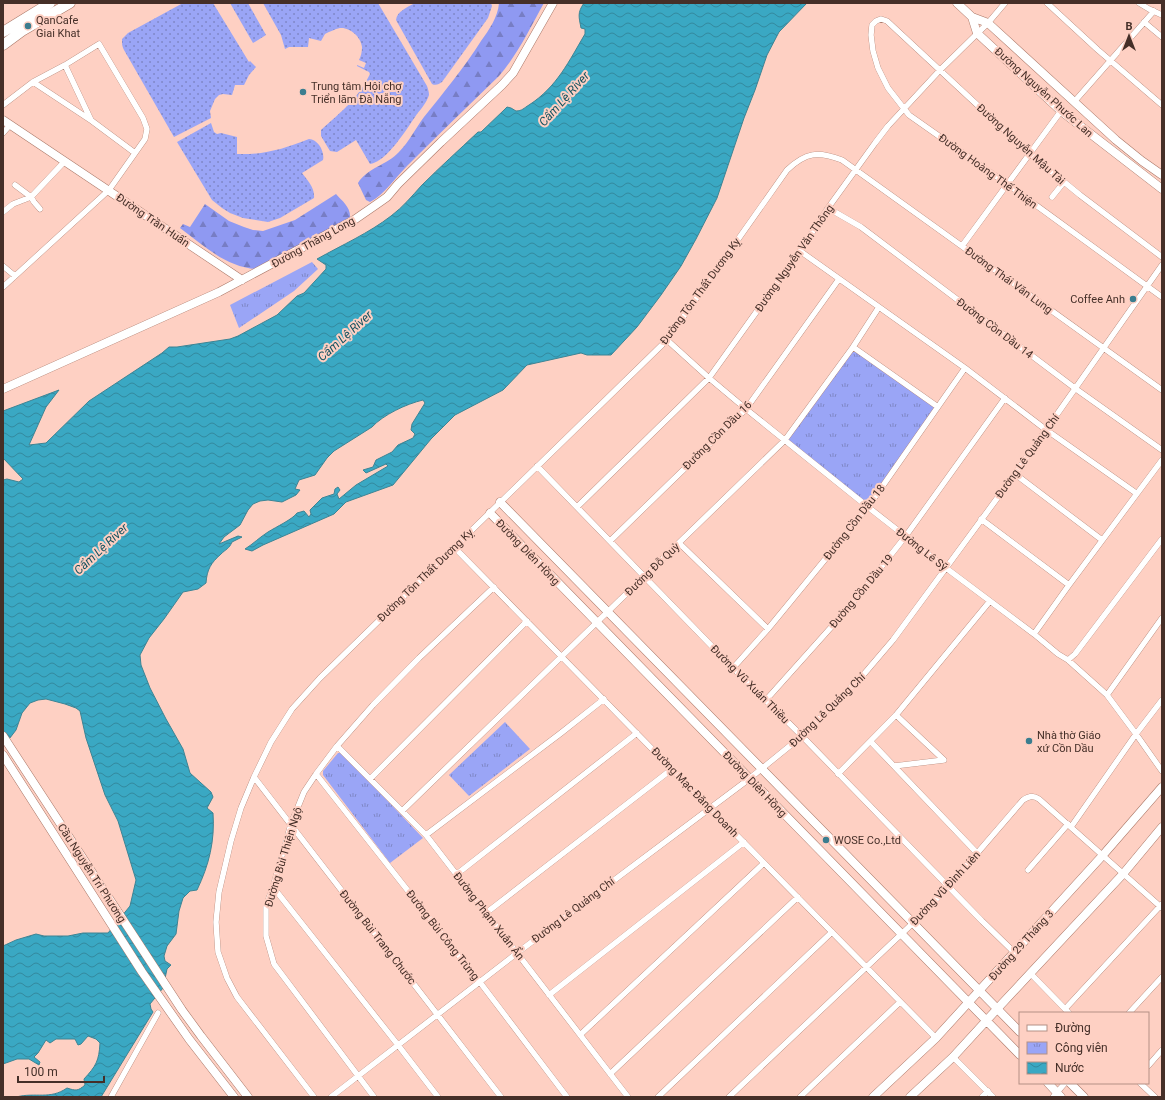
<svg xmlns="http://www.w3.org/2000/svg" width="1165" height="1100" viewBox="0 0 1165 1100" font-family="Roboto,sans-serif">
<defs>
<pattern id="grass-dots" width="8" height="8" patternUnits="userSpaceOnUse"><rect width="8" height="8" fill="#9aa5f6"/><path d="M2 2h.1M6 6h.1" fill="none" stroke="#7f87c7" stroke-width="1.8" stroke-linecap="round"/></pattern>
<pattern id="forest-firs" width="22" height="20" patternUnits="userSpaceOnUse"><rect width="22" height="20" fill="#8f99f2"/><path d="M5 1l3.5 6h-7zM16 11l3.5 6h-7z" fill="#777dc4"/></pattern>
<pattern id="park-tufts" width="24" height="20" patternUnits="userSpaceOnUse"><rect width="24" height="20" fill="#9aa5f6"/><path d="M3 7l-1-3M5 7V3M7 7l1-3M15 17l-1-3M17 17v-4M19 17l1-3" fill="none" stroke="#7f87c7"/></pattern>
<pattern id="water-waves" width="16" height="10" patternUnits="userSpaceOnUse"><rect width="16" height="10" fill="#3aa8c3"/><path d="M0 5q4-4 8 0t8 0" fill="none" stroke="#33899e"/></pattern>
</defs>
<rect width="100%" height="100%" fill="#fed0c3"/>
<path fill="url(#grass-dots)" d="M183,3H213L249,62L250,61L256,67L249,75L244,85H235L232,95L223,94L219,95L215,99L210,111L211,118L174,137L124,50C122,46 122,44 122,39L128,33Z
M230,3H248L266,35L253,43Z
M263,3H378L427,86C428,89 429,92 429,95C427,102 421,109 417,114C408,127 387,162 370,164L356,140L337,152L330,151L321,136V130C342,111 357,100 370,74L369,72L357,66V65L364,68L366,63L359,60C361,56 362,52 362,47C361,37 350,27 340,28C335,29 329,32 325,34L321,41L309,38L308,47H289L285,49L281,35Z
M415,3H491L492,6L488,18L442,82C439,84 436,86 432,84L396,20C397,11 408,7 415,3Z
M211,123L214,132L217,134L221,133L237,137V154C263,155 284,149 309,139C318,139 325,152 323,160L302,173C308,181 315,188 314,198L280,218L268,222L243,218L230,213L222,208L212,200L177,142Z"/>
<path fill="url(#forest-firs)" d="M499,3H544C530,28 518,54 499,76C468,106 437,136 407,166C395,178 385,194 370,202L366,200L358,183C367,168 387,165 399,152C409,142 415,129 424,117C444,92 464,68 481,41C489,30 498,17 499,3Z
M336,194C342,201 351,207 350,218L256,269C226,267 204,246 180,228L183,224L190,227L205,204L229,221L244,227L253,230L263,231L295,220Z"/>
<path fill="url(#park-tufts)" d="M312,262L318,269L294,291L239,328L230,305Z
M853,347L938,407L868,507L785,440Z
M505,722L530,749L469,796L449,775Z
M338,753H342L423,838L390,863L323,775V771Z"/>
<path fill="url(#water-waves)" stroke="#3d8494" d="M584,3H807L779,32L767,55L755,90L744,118L717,198L696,239L681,266L661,295L637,327L611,355H587L581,353L527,365L503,390L455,415L431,439L393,485L346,502L334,514L263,545L252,551L245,549C253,544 260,537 268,532C276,527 293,519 297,513L304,511L309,517L311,514L310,510L322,498L334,494L335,489L338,487L340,490L337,494L339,499L356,485L388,466L386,464L366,473L363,470L373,467L376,460L392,452L398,445L413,438L415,434L411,430L412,424L425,403L423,400C406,404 383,415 372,427L334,451L327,458L315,475L299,480L295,489L300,490L296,495L282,502L268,500L260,501L253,504L248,510L240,525L224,537L219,544L238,536L242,537L232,542C229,549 226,549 221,554C211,563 207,569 206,583L198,589L183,592L164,619L149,638L140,655L141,665L150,688L166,719L183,749L190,773L211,792L213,797L207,808L213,813C215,841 209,865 197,890L190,891L183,898L179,911L176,934L167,946L164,956L165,961L171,965L167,969L163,988L150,1004L151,1009L153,1012L101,1097H16C36,1092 50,1100 67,1088C76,1091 78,1091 85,1085L84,1079C96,1066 99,1061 100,1043L96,1039L88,1036L81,1044L78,1045L75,1039H56L50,1043L46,1040L38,1053L34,1057L40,1062L39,1065L29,1059H17L3,1064V946L16,940L36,934L44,936H68L83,933H108L130,906L136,880L118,821L105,795L86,738L80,711L76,708L65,704L46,699L38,700L30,703L22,713L16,730L3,747V488L4,485L3,480L7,479L19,482L23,479L3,458V411L59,390L46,407L29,445L46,443L89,401L162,353L169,347H177L230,339L238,336L277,315L297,296L304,293L326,269V265L317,259C342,245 369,233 391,216C403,207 412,196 422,185C440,167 459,150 478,132H481L504,110L507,107L511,108L516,111C522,111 524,108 529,105C557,87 569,61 585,34V29L581,28C579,17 577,13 584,3Z"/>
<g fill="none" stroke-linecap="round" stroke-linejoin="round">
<g stroke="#aa7767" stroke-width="6">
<path id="street" d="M1047,3L1098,50L1162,105
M1139,3L1149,9L1162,15
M1144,22L1162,37
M65,65L91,120
M33,82L92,121L135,153
M1074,102L1154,11
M3,105L33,82L65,65L99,44L143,118L147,129L145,139L109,190L3,287
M3,133L10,125
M1052,197L1064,182
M828,208L861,227L1076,389L1162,450
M40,209L34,202L31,197L65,161
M3,212L13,204L31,197L15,185
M962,246L1061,111
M800,251L965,368L1045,429L1136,493
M1162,257L1080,195L1030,154L887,21L881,19L876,21L872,25L871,35L873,51L878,68L888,88L909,115L1007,184L1162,297
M3,266L15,276
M667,340L709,378L746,409L868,507L946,568L1034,634L1058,654L1068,660L1107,695L1136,734L1162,771
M853,347L938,407
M537,466L733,668L802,736L982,921L1014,952
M1015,474L1102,540
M577,507L709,378L800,251L828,208L875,143L888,126L940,70L988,23L1005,3
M981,519L1069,585
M610,541L746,409L839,279
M679,543L768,629
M454,547L710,808L936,1038
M1034,634L1069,585L1162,460
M1068,660L1075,654L1162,539
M733,668L768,629L868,507L965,368
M1107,695L1162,618
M766,700L851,605L905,537L1005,398
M870,742L872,743L977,853
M337,746L426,835L628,1097
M894,766L944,760L896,715
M316,774L479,981L567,1097
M838,774L896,715L990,601
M254,777L501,1097
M370,779L527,621
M402,811L785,440L853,347L879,307
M1071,827L1136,734L1162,700
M426,835L561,733L604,699
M1028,870L1068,824
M457,874L637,733
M273,887L398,1045L438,1097
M486,913L672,769
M1031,974L1069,1013
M549,995L744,842
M1065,1009L1162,904
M1129,1013L1162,977
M580,1035L764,863
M953,1057L993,1097
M1148,1066L1162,1050
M610,1074L798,897
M1140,1083L1155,1097
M111,1097L158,1013
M314,1097L237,997L227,978L218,952L216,922L219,892L231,841L241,808L254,777L271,742L292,709L320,678L667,340L787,170C806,152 818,151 842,160L1162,390
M331,1097L517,953L749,779L802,736L864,674L893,640L1015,474L1162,265
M374,1097L274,964L266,936V906L273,887L291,824L304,792L316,774L337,746L373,705L419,658L494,587
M658,1097L832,932
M729,1097L913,923L948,887L1023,800C1029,796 1033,795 1039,799L1162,908
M800,1097L900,1002
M982,1097L988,1091
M1053,1097L1065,1083"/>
</g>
<g stroke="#aa7767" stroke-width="9">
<path id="secondary" d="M957,3L972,17L988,23L1116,140L1142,161L1162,175
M972,17L977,33L1061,111L1162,189
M3,120L242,280
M3,389L219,292L354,220L380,202L387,197L398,184L441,142L502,85L513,73L553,3
M500,502L1020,1032
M490,513L1020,1055
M3,736L182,1010L201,1036L248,1097
M3,755L142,972L189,1039L234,1097
M1048,1083L1061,1097
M1070,1083L1084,1097
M873,1097L936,1038L1103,855L1162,787
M910,1097L953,1057L997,1009L1123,874L1162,827"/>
</g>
<g stroke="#aa7767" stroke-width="11">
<path id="highway" d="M3,32L50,3
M3,45L22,31L70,3"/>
</g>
<use href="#street" stroke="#fff" stroke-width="5.5"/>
<use href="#secondary" stroke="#fff" stroke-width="8"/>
<use href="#highway" stroke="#fff" stroke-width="10"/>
</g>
<g fill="#3b7d8f" stroke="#fed0c3" stroke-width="1.5">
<circle cx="28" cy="26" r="4"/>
<circle cx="303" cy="92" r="4"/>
<circle cx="1133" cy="299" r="4"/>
<circle cx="1029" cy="741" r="4"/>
<circle cx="826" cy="840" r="4"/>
</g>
<g text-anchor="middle" stroke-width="4" stroke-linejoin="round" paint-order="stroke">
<g font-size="11" fill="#452f28" stroke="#fed0c3" text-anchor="start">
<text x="36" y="24">QanCafe<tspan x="36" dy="13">Giai Khat</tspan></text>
<text x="311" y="90">Trung tâm Hội chợ<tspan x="311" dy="13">Triển lãm Đà Nẵng</tspan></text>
<text x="1125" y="303" text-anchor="end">Coffee Anh</text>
<text x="1037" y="739">Nhà thờ Giáo<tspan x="1037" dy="13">xứ Cồn Dầu</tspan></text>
<text x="834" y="844">WOSE Co.,Ltd</text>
</g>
<g font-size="11" fill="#452f28" stroke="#fed0c3">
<text transform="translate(1044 92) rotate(42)" y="4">Đường Nguyễn Phước Lan</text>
<text transform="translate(1021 144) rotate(42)" y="4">Đường Nguyễn Mậu Tài</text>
<text transform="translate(988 171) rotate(36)" y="4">Đường Hoàng Thế Thiện</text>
<text transform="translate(153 220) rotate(34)" y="4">Đường Trần Huấn</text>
<text transform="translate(313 242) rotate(-29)" y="4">Đường Thăng Long</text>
<text transform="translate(794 258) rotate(-55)" y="4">Đường Nguyễn Văn Thông</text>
<text transform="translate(1009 280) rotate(36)" y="4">Đường Thái Văn Lung</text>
<text transform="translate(700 291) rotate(-54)" y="4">Đường Tôn Thất Dương Kỵ</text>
<text transform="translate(995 328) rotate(37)" y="4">Đường Cồn Dầu 14</text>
<text transform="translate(717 435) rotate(-45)" y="4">Đường Cồn Dầu 16</text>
<text transform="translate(1027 456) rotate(-54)" y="4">Đường Lê Quảng Chí</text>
<text transform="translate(854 522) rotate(-52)" y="4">Đường Cồn Dầu 18</text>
<text transform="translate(922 549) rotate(38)" y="4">Đường Lê Sỹ</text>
<text transform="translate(528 552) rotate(46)" y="4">Đường Diên Hồng</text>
<text transform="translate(652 569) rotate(-44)" y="4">Đường Đỗ Quỳ</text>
<text transform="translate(425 575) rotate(-44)" y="4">Đường Tôn Thất Dương Kỵ</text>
<text transform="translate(861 591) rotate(-50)" y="4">Đường Cồn Dầu 19</text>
<text transform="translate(750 684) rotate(45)" y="4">Đường Vũ Xuân Thiều</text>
<text transform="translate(827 710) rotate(-44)" y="4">Đường Lê Quảng Chí</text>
<text transform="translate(755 784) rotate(46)" y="4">Đường Diên Hồng</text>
<text transform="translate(695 792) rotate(46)" y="4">Đường Mạc Đăng Doanh</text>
<text transform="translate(283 857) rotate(-73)" y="4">Đường Bùi Thiện Ngộ</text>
<text transform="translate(92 873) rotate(57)" y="4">Cầu Nguyễn Tri Phương</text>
<text transform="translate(945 888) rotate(-47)" y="4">Đường Vũ Đình Liên</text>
<text transform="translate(573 910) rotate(-37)" y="4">Đường Lê Quảng Chí</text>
<text transform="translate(489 916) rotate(52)" y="4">Đường Phạm Xuân Ẩn</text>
<text transform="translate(443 935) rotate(52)" y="4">Đường Bùi Công Trừng</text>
<text transform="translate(378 937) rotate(52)" y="4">Đường Bùi Trang Chước</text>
<text transform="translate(1021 945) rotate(-48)" y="4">Đường 29 Tháng 3</text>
</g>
<g font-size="12" font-style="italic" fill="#13515f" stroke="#fed0c3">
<text transform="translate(564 99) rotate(-48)" y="4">Cẩm Lệ River</text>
<text transform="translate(345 336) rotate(-42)" y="4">Cẩm Lệ River</text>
<text transform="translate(101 549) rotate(-43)" y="4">Cẩm Lệ River</text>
</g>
</g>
<rect width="1165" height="1100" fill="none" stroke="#452f28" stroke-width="8"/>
<rect x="1019" y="1012" width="130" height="72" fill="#fed0c3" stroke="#b49085"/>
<rect x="1027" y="1025" width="20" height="6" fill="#ffffff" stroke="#b49085"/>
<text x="1055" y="1032" font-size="12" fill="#452f28">Đường</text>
<rect x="1027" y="1042" width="20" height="12" fill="url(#park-tufts)" stroke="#b49085"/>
<text x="1055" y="1052" font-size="12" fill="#452f28">Công viên</text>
<rect x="1027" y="1062" width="20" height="12" fill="url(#water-waves)" stroke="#b49085"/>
<text x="1055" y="1072" font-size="12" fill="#452f28">Nước</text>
<g transform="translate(1129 36)" stroke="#fed0c3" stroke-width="3" paint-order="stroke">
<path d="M0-3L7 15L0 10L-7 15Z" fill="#452f28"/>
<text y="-6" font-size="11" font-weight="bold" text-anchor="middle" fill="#452f28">B</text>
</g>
<path d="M18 1076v6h86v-6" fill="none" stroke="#452f28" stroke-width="2"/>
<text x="24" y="1076" font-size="12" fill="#452f28" stroke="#fed0c3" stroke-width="3" paint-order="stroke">100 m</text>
</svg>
